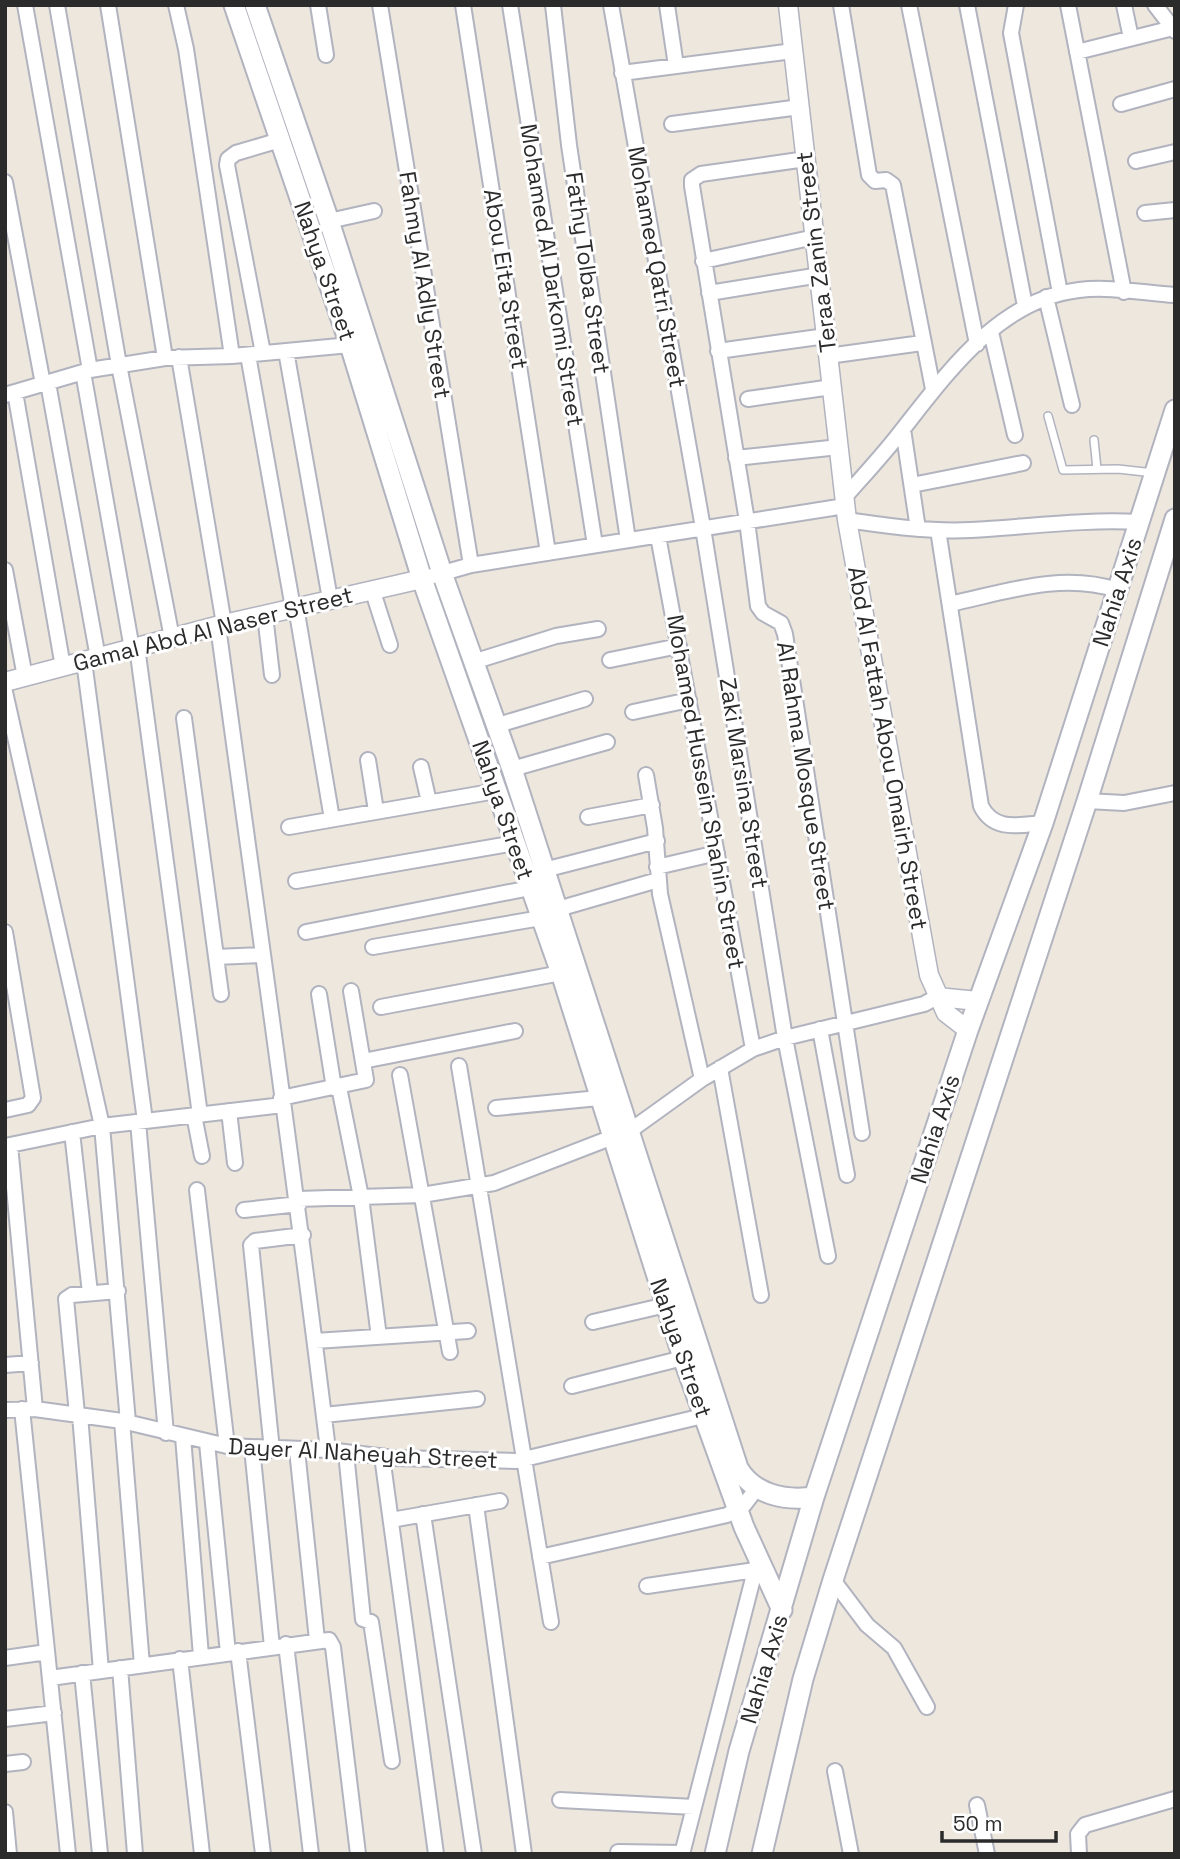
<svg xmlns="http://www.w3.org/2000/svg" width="1180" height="1859" viewBox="0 0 1180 1859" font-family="'Space Grotesk',sans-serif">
<rect width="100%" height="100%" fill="#ede7dd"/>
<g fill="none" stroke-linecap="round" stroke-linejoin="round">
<g stroke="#b1b3bf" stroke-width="10">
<path id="service" d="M1048,416L1063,470L1118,469L1154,473
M1094,440L1097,469"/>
</g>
<g stroke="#b1b3bf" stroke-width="18">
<path id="minor" d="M25,5L90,370
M57,5L119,365L172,638
M108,5L165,358
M176,5L186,49L232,356
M318,5L326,55
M380,5L471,565
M463,5L548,553
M510,5L595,545
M553,5L569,145L628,540
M611,5L703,528L785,1038L828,1256
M667,5L676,66
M841,5L869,175L875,181L886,180L893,185L933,389
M909,5L977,344
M967,5L1025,306
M1016,5L1011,33L1060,293
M1068,5L1124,292
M1124,5L1131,38
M1155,5L1175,31
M1077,52L1173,28
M622,73L793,51
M1121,104L1175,89
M672,124L800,107
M806,159L701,174L692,180V186L747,521L758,606L763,613L781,623L785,634L862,1133
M1136,161L1175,152
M5,182L43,384
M1145,213L1175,210
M329,221L374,211
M703,261L815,237
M709,293L820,275
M1046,297L1072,405
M991,332L1015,435
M286,351L330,599
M718,351L826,336
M263,353L227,165L228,159L236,153L280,140
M248,355L293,608
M828,356L922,343
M179,357L224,624
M83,372L132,649
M48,383L98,658
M15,392L63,667
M5,395L90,370L165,358L232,356L350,345
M748,399L832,387
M903,429L918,529
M736,458L839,447
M912,485L1023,463
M844,498C864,475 885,453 903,429C948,372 1000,299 1079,290C1109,286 1144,293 1175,295
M847,520C888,526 929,532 971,530C1028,527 1082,519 1139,522
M938,530L981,806C994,832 1019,825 1043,823
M658,536L753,1049
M5,570L25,677
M422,579L471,565L845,506
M372,589L390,645
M950,604C1006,592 1061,572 1117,590
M296,607L332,819
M265,615L272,675
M218,626C255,901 295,1175 328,1450
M137,647L200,1115
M610,660L679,646
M84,661L145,1121
M476,661L556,636L598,629
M5,692L102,1126L128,1422
M633,712L689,700
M184,718L221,994
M498,725L585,699
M368,760L376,811
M421,767L429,802
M512,769L607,742
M646,775L655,828L660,894L702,1079
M1087,801L1124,803L1175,793
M588,817L652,805
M289,827L496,791
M657,867L717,853
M544,870L657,841
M296,881L515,843
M558,909L658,880
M5,932L33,1098L28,1105L5,1110
M306,932L530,888
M373,947L541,918
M216,957L262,955
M319,994L334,1088
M381,1007L561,973
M820,1029L847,1175
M363,1061L515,1031
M459,1066L551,1622
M720,1068L761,1295
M400,1075L450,1352
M339,1087L361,1197L379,1337
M281,1098L366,1080L351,991
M496,1108L599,1098
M229,1111L235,1163
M194,1115L202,1156
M138,1122L166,1433
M72,1132L90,1293
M10,1145L35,1409
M5,1146L102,1126L283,1105
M197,1190L227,1446
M298,1199L422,1195L494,1183L631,1130L702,1079L753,1049L785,1038L924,1004L937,997
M244,1210L299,1204
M593,1322L666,1305
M315,1341L468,1331
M5,1365L31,1363
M572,1386L683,1358
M22,1409L68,1854
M5,1410L35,1409L122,1421L227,1446L328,1450L395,1458L516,1461L711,1414
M77,1414L66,1299L72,1295L118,1291
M80,1415L101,1671
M324,1415L477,1399
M122,1421L142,1665
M183,1437L201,1656
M207,1443L228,1653
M252,1448L272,1647
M272,1450L251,1245L255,1241L303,1235
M297,1450L317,1640
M346,1453L363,1619L371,1622L392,1761
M382,1456L436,1854
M476,1505L524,1854
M423,1514L474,1854
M391,1520L500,1501
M540,1557L727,1515L744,1505L757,1488
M833,1580L867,1625L894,1648L927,1707
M647,1586L755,1570
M286,1644L311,1854
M238,1651L263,1854
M5,1658L47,1652
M180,1659L202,1854
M120,1668L135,1854
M82,1673L100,1854
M50,1678L329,1640L333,1647L358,1854
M5,1719L54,1713
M5,1764L23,1762
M835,1771L851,1854
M560,1800L694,1807
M977,1805L987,1854
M5,1812L9,1854
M618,1852L682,1853
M682,1854L758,1559
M1079,1854L1078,1834L1085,1825L1175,1799"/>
</g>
<g stroke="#b1b3bf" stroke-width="21">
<path id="tertiary" d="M788,5L847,520L929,975L946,1013L968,1030
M5,682L224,624L422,579
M937,997L978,1001"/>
</g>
<g stroke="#b1b3bf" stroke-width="23">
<path id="secondary" d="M234,5L350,345L422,579L561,973L683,1358L744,1527L782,1610
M255,5L329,221L442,573L512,769L738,1468C754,1495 785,1501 814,1497
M715,1854L739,1751L814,1497L968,1030L1043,823L1175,410
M762,1854L803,1679L833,1580L1087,801L1175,519"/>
</g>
<use href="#service" stroke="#fff" stroke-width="7"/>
<use href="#minor" stroke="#fff" stroke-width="14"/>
<use href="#tertiary" stroke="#fff" stroke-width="18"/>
<use href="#secondary" stroke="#fff" stroke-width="19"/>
</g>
<g text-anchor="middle" stroke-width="6" stroke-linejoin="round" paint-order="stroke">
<g font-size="23" fill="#2b2b2b" stroke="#fff">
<text transform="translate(816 252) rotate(-97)" y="8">Teraa Zanin Street</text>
<text transform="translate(657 267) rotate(80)" y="8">Mohamed Qatri Street</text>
<text transform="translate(325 271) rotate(71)" y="8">Nahya Street</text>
<text transform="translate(588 273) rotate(82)" y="8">Fathy Tolba Street</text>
<text transform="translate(552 275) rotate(81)" y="8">Mohamed Al Darkomi Street</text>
<text transform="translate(506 279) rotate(81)" y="8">Abou Eita Street</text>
<text transform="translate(425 285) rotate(81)" y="8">Fahmy Al Adly Street</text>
<text transform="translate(1117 592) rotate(-72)" y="8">Nahia Axis</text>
<text transform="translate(213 629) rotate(-14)" y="8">Gamal Abd Al Naser Street</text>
<text transform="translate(888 748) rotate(80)" y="8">Abd Al Fattah Abou Omairh Street</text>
<text transform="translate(806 776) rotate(81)" y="8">Al Rahma Mosque Street</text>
<text transform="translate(744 783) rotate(81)" y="8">Zaki Marsina Street</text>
<text transform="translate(706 792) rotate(80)" y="8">Mohamed Hussein Shahin Street</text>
<text transform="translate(503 810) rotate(71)" y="8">Nahya Street</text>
<text transform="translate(935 1129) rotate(-72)" y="8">Nahia Axis</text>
<text transform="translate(681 1348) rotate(71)" y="8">Nahya Street</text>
<text transform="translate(363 1453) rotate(3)" y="8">Dayer Al Naheyah Street</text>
<text transform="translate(764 1669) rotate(-73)" y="8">Nahia Axis</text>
</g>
</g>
<rect width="1180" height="1859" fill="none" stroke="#2b2b2b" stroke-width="14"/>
<path d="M942 1831v10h114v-10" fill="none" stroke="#2b2b2b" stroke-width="3.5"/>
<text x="953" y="1831" font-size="21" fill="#2b2b2b" stroke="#ffffff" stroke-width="5" paint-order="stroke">50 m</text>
</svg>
